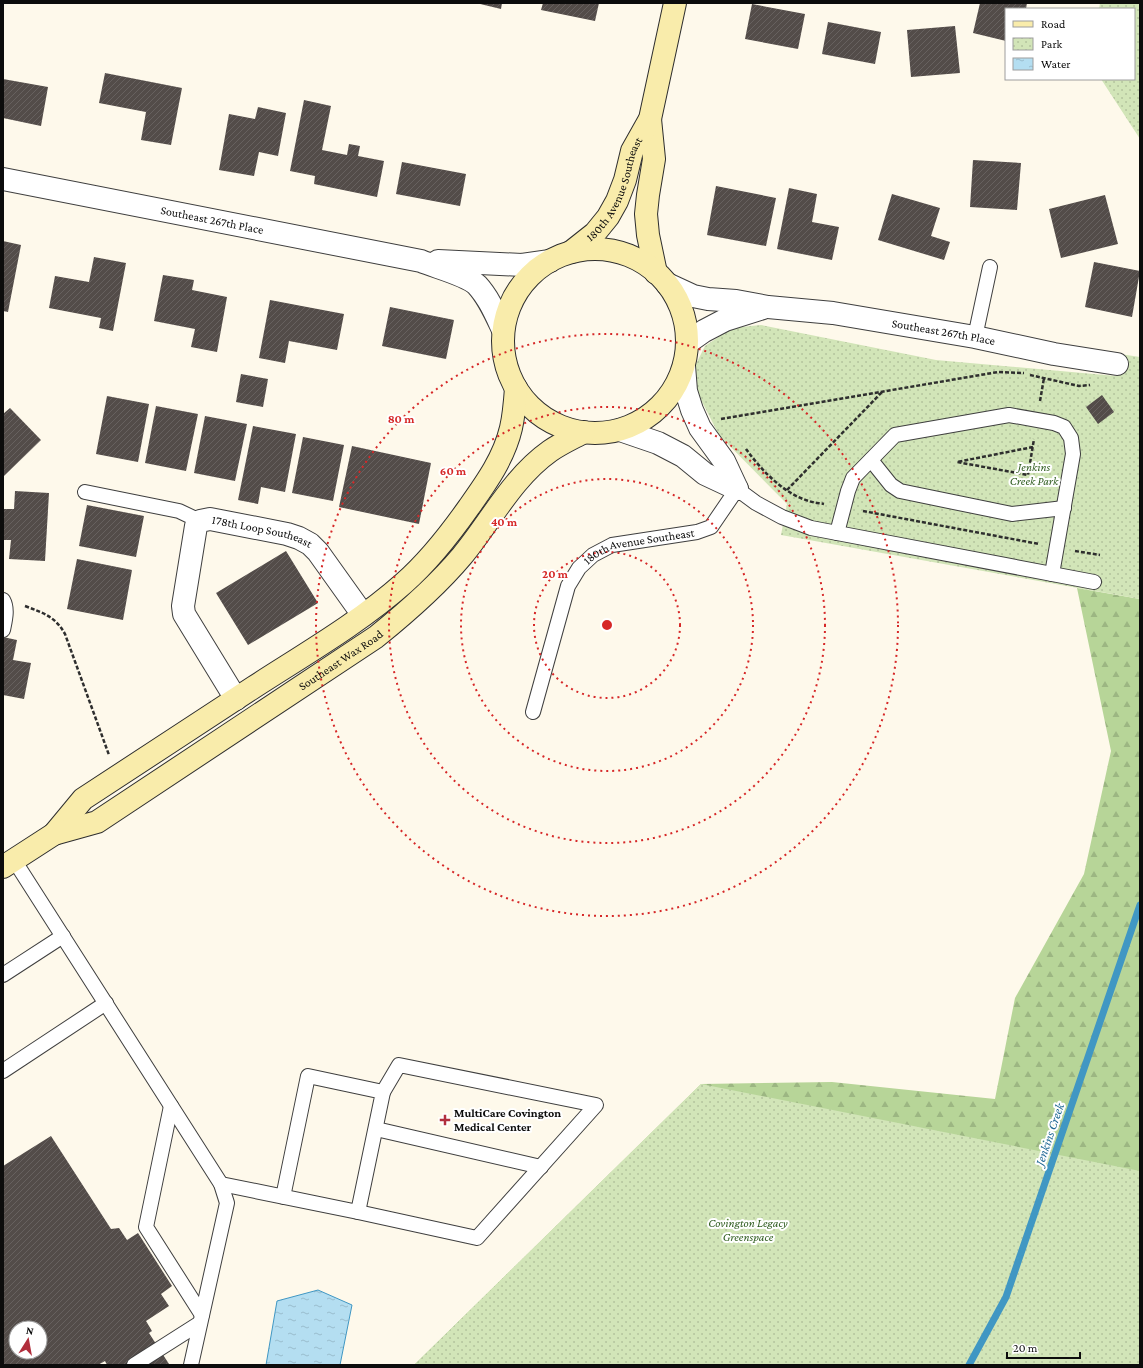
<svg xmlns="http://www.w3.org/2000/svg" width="1143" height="1368" viewBox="0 0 1143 1368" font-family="'Crimson Pro',serif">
<defs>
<pattern id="forest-firs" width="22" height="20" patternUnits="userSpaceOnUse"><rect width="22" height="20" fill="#b7d598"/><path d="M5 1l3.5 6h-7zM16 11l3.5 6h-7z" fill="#9cb682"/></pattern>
<pattern id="park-dots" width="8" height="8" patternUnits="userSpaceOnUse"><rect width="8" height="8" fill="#d2e5b8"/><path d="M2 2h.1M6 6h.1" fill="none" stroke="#b3c39d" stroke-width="1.8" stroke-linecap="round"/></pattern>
<pattern id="water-ripples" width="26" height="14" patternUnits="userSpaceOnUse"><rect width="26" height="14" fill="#b4def1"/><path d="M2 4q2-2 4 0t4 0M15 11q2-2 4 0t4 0" fill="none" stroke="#9abdcd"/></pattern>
<pattern id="building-hatch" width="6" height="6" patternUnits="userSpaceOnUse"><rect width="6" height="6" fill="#534c49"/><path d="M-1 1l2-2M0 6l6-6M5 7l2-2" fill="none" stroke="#67615f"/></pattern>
</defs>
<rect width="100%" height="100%" fill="#fef9eb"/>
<path fill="url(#forest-firs)" d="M1077,588L1140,599V1365H414L701,1084L832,1082L995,1099L1015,998L1084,874L1111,751Z"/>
<path fill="url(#park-dots)" d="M1100,3H1140V139L1101,79H1134V9H1099Z
M761,325L936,360L1116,376L1120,354L1140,357V599L781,535L787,504L719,435L695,388L696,364L705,346L732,328Z
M701,1084L1140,1171V1365H414Z"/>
<path fill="url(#water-ripples)" stroke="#4097c3" d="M318,1290L352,1305L340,1365H266L277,1301Z"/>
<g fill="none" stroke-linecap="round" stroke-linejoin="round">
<path stroke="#4097c3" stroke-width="7" d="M969,1365L1006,1297L1140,905"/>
</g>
<path fill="url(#building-hatch)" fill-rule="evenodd" d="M476,3H502L501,9Z
M543,3H599L595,21L541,10Z
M980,3H1027L1026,9H1006V41L973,33Z
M752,4L805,14L798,49L745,39Z
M828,22L881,32L875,64L822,54Z
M955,26L960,73L911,77L907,30Z
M105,73L182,88L171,145L141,140L146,112L99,103Z
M3,79L48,87L41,126L3,118Z
M304,100L331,106L322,150L347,155L349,144L360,146L358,156L384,161L377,197L314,184L315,176L290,171Z
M258,107L286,113L278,156L259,152L254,176L219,170L229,114L255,119Z
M973,160L1021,163L1017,210L970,207Z
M402,162L466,174L460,206L396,194Z
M716,186L776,198L766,246L707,235Z
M789,188L817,194L812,222L839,227L832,260L777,249Z
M892,194L940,208L931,236L950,242L944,260L878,240Z
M1105,195L1118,244L1061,258L1049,209Z
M3,241L21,245L8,312L3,311Z
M94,257L126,263L113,331L99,328L101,318L49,308L55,276L89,282Z
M1094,262L1140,271L1132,317L1085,307Z
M163,275L194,280L192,290L227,297L217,352L191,347L195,329L154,321Z
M270,300L344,314L337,350L289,341L285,363L259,358Z
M390,307L454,320L446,359L382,346Z
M241,374L268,379L263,407L236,402Z
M1102,395L1114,412L1098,424L1086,407Z
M107,396L149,404L138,462L96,454Z
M156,406L198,414L186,471L145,463Z
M10,408L41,440L3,477V414Z
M205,416L247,424L235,481L194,473Z
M253,426L296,434L285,492L261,487L258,504L238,500Z
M303,437L344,445L333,501L292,493Z
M352,446L431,463L419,524L339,507Z
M15,491L49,493L45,561L9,559L11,540H3V509H14Z
M87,505L144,516L136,557L79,546Z
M286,551L318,603L248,645L216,593Z
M77,559L132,570L123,620L67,609Z
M3,637L17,640L13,660L31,663L24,699L3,695Z
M51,1136L111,1229L119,1228L127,1240L138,1233L172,1286L161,1294L169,1306L146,1321L152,1331L149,1333L169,1364L168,1365H107L105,1361L98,1365H3V1166ZM16,1328H40V1352H16Z"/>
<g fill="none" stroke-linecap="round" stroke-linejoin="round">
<g stroke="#3f3f3f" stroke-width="16">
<g id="lane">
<path d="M975,337L990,267"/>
<path d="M871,460L891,485L900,491L1012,514L1064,508"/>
<path d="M85,492L179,511L200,521"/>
<path d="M837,533L848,491L853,478L895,435L1009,415L1054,423L1064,427L1071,438L1073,454L1052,574"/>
<path d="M3,600C8,609 5,620 3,630"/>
<path id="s1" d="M533,712L568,586L579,568L593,555L612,545L697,532L711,527L737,489L756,503L782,517L811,528L1094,582"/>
<path d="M14,860L221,1184L227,1203L191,1365"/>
<path d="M3,975L63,936"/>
<path d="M3,1071L106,1003"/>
<path d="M171,1106L146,1227L202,1315"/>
<path d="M376,1129L541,1167"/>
<path d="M221,1184L358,1212L383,1092L308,1076L283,1197"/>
<path d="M358,1212L477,1238L596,1105L399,1065L383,1092"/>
<path d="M134,1365L200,1323"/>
</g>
</g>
<g stroke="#3f3f3f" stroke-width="24">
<g id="street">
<path id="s2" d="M3,179L421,261C435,267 467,275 477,285C489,298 496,315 503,330"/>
<path d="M438,261L522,265L550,261"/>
<path id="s3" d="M667,284L693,296L708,299L736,301L768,307L833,313L975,337L1054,354L1117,364"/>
<path d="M687,343L704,331L725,320L763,308"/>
<path d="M684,366L686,391L692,410L700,428L724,461L737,489"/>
<path d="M620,430L658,443L683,456L705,474L737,489"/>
<path id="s4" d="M236,699L184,614L183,606L196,526L200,521L210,519L287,534L299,538L310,544L318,552L363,615"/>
</g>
</g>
<g stroke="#2e2e2e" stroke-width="24">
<g id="secondary">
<path d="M650,119L654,159L648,195L646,214L648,235L656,273"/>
<circle cx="595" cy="341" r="92"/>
<path id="s5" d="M571,252L595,233L608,217L617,201L625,180L632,151L650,119L675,3"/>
<path d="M54,834L83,799C140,762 197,724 254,687C305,654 359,623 404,583C429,561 450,534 469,507C486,483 504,458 511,428C514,415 515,402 516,388"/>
<path id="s6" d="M3,867L54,834L97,822L376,637C407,612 436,587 462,556C491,521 512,478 550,451C560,444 573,438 584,432"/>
</g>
</g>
<path stroke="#2e2e2e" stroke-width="2.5" stroke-dasharray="4 2" stroke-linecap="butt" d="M1030,375L1079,386L1090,385
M1040,401L1044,378
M721,419L998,372L1024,373
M1033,447L957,462L1028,475L1034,439
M746,449C761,470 784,494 809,501C814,503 819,503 824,504
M787,490L883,391
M863,511L1039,544
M1075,551L1100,555
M25,606C43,613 55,616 65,634L109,755"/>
<use href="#lane" stroke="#fff" stroke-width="14"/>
<use href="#street" stroke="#fff" stroke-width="22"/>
<use href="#secondary" stroke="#f9ecab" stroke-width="22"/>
</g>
<g fill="none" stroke="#d62828" stroke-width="2" stroke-dasharray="2 4">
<circle cx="607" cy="625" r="73"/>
<circle cx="607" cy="625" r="146"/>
<circle cx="607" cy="625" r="218"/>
<circle cx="607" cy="625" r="291"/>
</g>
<path fill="#b12e3c" stroke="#fff" stroke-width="1.5" d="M443 1114h4v4h4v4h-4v4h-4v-4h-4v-4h4z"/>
<g text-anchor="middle" stroke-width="4" stroke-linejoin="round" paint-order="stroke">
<g font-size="12" fill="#0c0c0c" stroke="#fff">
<text dy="4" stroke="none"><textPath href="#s5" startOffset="79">180th Avenue Southeast</textPath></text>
<text dy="4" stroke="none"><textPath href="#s2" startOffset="213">Southeast 267th Place</textPath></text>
<text dy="4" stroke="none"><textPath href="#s3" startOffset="282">Southeast 267th Place</textPath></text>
<text dy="4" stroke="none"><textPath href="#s4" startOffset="259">178th Loop Southeast</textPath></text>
<text dy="4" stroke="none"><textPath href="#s1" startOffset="218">180th Avenue Southeast</textPath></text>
<text dy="4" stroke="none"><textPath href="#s6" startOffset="398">Southeast Wax Road</textPath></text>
</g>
<g font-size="12" font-style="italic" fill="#315e21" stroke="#fff">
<text x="1034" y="471">Jenkins<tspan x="1034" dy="14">Creek Park</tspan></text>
<text x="748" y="1227">Covington Legacy<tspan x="748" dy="14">Greenspace</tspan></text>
</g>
<g font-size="12" font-weight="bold" fill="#0c0c0c" stroke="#fff" text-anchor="start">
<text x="454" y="1117">MultiCare Covington<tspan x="454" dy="14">Medical Center</tspan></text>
</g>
<g font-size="13" font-style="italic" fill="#1e6894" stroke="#fff">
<text transform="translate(1049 1134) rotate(-71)" y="5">Jenkins Creek</text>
</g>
</g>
<circle cx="607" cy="625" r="6" fill="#d62828" stroke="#fff" stroke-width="2"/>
<g font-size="12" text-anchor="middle" font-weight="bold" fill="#d62828" stroke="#fff" stroke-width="4" stroke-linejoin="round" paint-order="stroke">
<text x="401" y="423">80 m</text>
<text x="453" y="475">60 m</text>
<text x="504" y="526">40 m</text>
<text x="555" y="578">20 m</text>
</g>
<rect width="1143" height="1368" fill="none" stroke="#0c0c0c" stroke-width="8"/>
<rect x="1005" y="8" width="130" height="72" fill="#ffffff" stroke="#9e9e9e"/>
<rect x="1013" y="21" width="20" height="6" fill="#f9ecab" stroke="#9e9e9e"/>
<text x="1041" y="28" font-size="12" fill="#0c0c0c">Road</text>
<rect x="1013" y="38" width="20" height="12" fill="url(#park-dots)" stroke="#9e9e9e"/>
<text x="1041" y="48" font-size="12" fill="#0c0c0c">Park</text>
<rect x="1013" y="58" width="20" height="12" fill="url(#water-ripples)" stroke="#9e9e9e"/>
<text x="1041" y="68" font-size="12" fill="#0c0c0c">Water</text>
<g transform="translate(28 1340) rotate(11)"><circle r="19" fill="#ffffff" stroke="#9e9e9e"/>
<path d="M0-3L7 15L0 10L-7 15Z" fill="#b12e3c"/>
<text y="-6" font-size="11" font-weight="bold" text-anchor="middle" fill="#0c0c0c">N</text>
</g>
<path d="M1007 1352v6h73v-6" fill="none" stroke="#0c0c0c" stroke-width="2"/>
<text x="1013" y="1352" font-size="12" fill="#0c0c0c" stroke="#ffffff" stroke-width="3" paint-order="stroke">20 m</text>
</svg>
